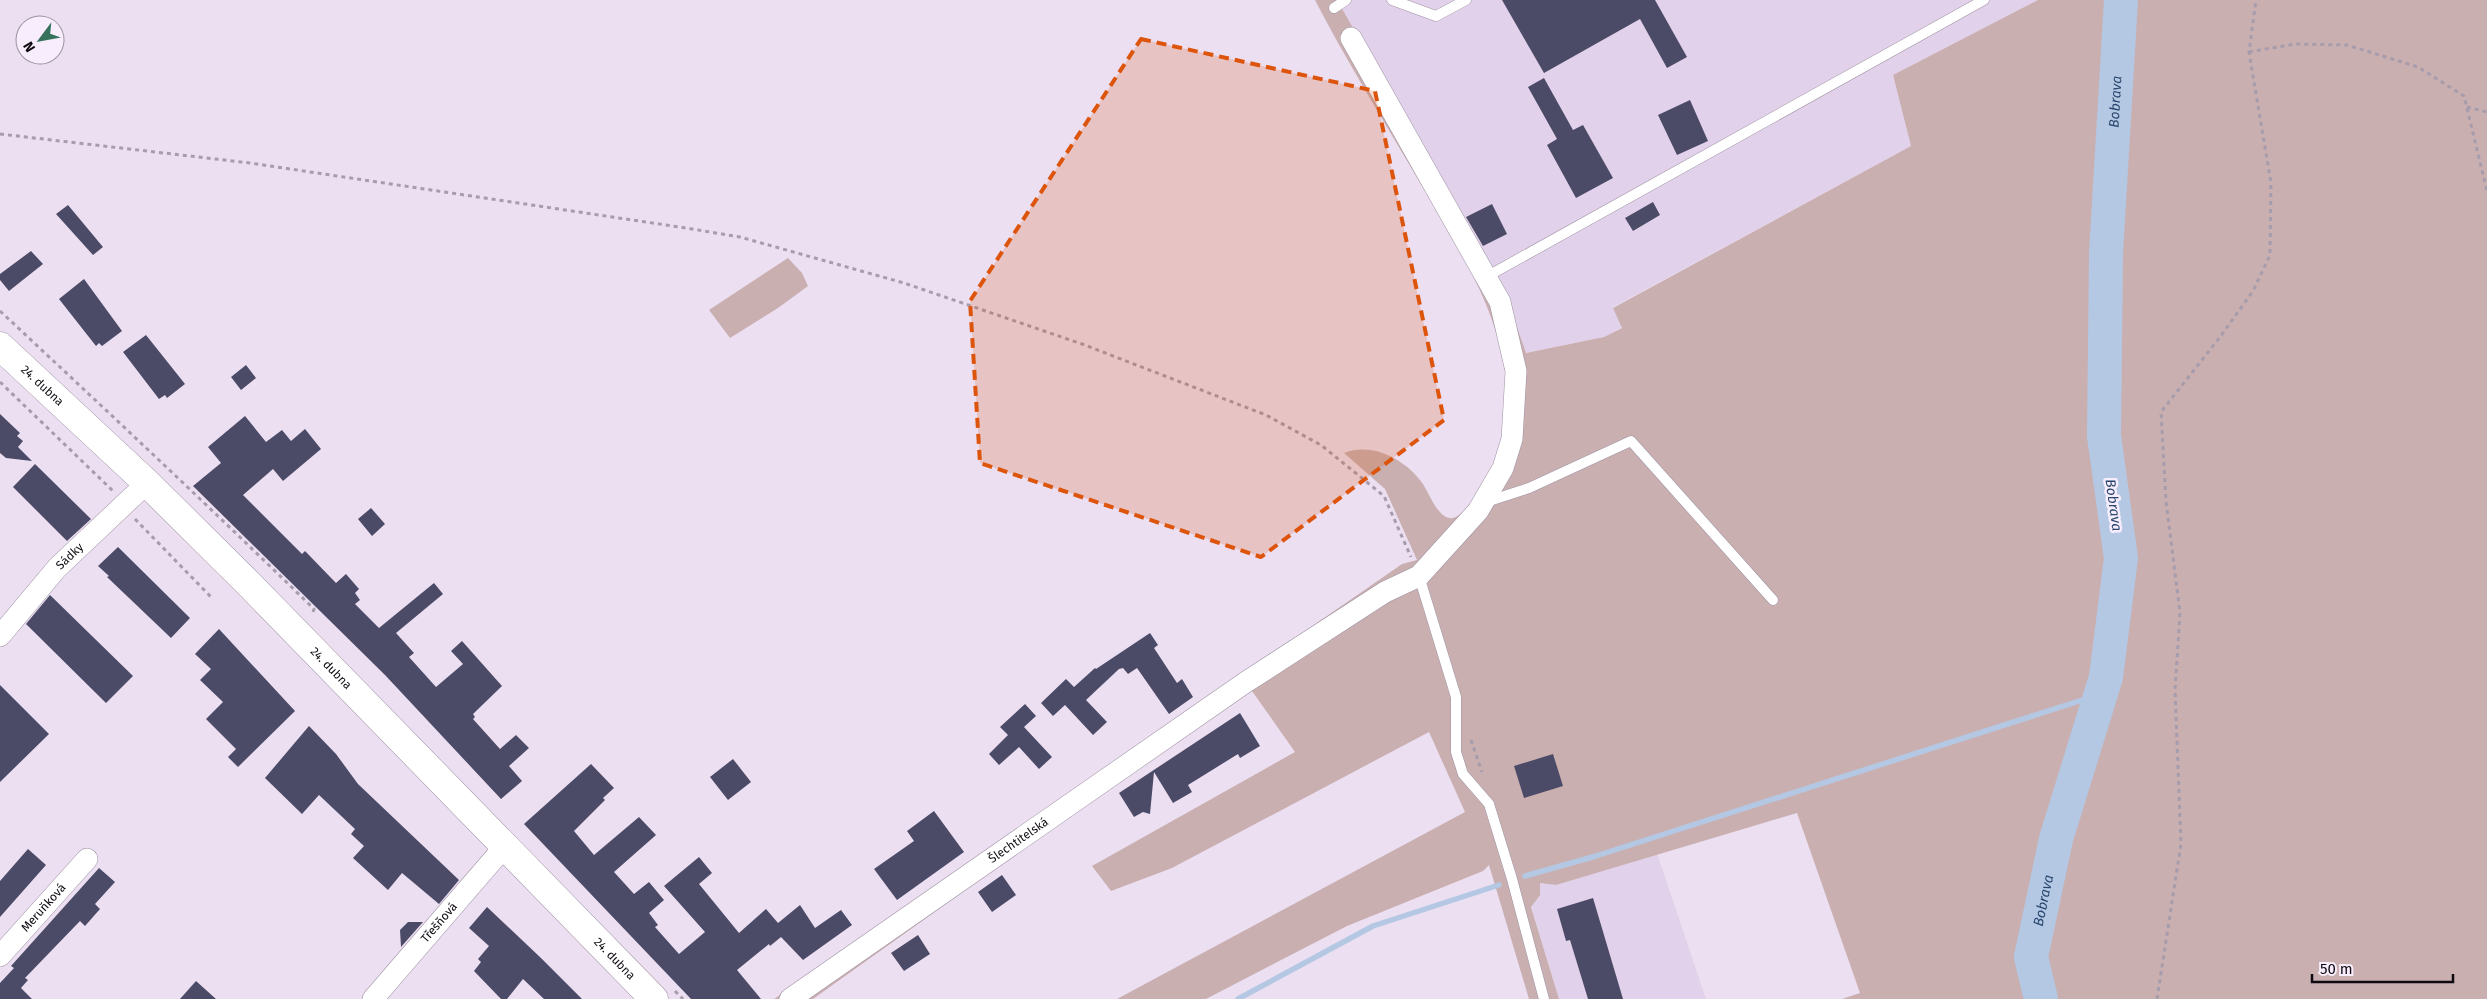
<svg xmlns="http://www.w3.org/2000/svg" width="2487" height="999" viewBox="0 0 2487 999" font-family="'Fira Sans',sans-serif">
<rect width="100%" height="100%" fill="#ecdff2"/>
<path fill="#e2d1ea" d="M1337,0H2038L1893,75L1911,146L1613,307L1622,327L1604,337L1525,353L1504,290Z
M1657,853L1706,999H1559L1531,906L1540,895V883L1556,885Z"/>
<path fill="#c9afb0" d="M1315,0H1337L1504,290L1526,353L1604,337L1622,328L1613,308L1911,146L1893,75L2038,0H2487V999H1842L1860,993L1797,813L1556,885L1540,883V895L1531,907L1559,999H1529L1489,865L1483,871L1347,926L1206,999H1117L1465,812L1429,732L1172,868L1111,891L1092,866L1295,752L1252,691L1020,851L813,999H774L1402,564L1417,560L1385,489L1344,453C1371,442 1403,458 1420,480C1428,490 1432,504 1440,512C1443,516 1449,519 1453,518C1465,515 1482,488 1487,478C1546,371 1462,254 1409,164C1377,110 1344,56 1315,0Z
M788,258L802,273L808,286L778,308L730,338L709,310Z"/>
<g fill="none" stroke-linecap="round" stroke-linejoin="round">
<path stroke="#b4c8e4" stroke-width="5.5" d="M1525,876L1596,856L2101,694
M1238,999L1373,926L1499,885"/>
<path stroke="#b4c8e4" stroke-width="34" id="s1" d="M2041,999L2031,957L2056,839L2106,677L2121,558L2104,436L2106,253L2121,0"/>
</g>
<path fill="#4c4b67" d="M1502,0H1655L1687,57L1667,68L1640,19L1544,73Z
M1544,78L1573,130L1583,125L1613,178L1576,198L1547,145L1557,139L1528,87Z
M1690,100L1708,141L1677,155L1658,115Z
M1653,202L1660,215L1633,231L1625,218Z
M1492,204L1507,234L1483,246L1466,217Z
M68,205L103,247L93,255L56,214Z
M31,251L43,264L9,291L0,280V274Z
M84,279L122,331L102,346L99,343L96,346L59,299Z
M146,335L185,384L167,398L165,395L159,399L123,352Z
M246,365L256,378L241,390L231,377Z
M0,414L20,433L17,436L23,441L18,447L32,461L6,458L0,453Z
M245,416L266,442L282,430L291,441L305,429L321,449L283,481L273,469L243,495L302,554L305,551L336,583L346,574L359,589L355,593L360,600L355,604L379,628L434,583L443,594L396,633L414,653L409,657L436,687L463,664L451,651L462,641L502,686L473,714L475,717L473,719L500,749L516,735L529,748L509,766L522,781L501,799L385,675L193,486L221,463L208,447Z
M35,464L91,519L67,541L13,487Z
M371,508L385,524L372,536L358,519Z
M118,547L190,618L171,638L107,577L109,576L98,566Z
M50,595L133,676L106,703L26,624Z
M219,629L295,711L238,767L228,757L236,749L206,719L223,702L200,680L211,669L195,654Z
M1150,633L1158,645L1154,648L1177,683L1182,679L1193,697L1169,714L1137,668L1128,674L1123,668L1119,669L1086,700L1107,722L1093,735L1065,705L1053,716L1041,703L1066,679L1074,687L1095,668L1096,669Z
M0,685L49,734L0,782Z
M1025,704L1036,716L1024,727L1052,757L1039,769L1019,747L999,765L989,754L1008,735L1000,727Z
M1240,713L1260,746L1240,758L1238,754L1188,785L1192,792L1173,803L1154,772L1150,814L1143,812L1134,817L1119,793Z
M309,726L336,754L358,784L459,880L439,904L402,873L388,890L353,858L364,846L351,834L355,829L319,795L302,814L265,778Z
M1553,754L1563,786L1524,798L1514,766Z
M733,759L751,782L728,800L710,777Z
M591,764L614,788L603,798L605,800L574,831L594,855L639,817L656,835L614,872L634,894L649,882L664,900L649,913L658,925L655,927L679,954L705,932L664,886L699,857L712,873L699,884L739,933L766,909L778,923L800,905L815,928L841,910L852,925L803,960L781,937L770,946L769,944L737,970L761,999H691L524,824Z
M934,811L964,852L897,900L874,869L914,841L907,831Z
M28,849L46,865L0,917V881Z
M99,868L115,882L95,904L100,909L85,926L80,921L25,978L28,980L21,988L32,999H0V983L14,968L11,966Z
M1002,875L1016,895L992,912L978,892Z
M1593,898L1623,999H1588L1570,940L1566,941L1557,909Z
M487,907L542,959L582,999H544L523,979L507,999H501L474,971L481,962L478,959L489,946L469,928Z
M408,922H423L401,947L400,930Z
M918,935L930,954L904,971L891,953Z
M196,981L216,999H180Z"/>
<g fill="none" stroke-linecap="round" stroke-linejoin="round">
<g stroke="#9f93a4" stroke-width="11">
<path id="service" d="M1392,0L1436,16L1466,0
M1334,8L1346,0
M1486,277L1984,0
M1486,502L1529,488L1631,441L1773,600
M1419,576L1456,697V752L1463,774L1489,804L1512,879L1544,999"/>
</g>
<g stroke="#9f93a4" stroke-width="22">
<g id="minor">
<path id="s2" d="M0,636L57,568L147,483"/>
<path id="s3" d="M0,956L87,859"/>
<path id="s4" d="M373,999L505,846"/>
<path id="s5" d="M790,999L1246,682L1385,592L1419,576L1478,511L1503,468L1512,439L1516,371L1500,302L1351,38"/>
</g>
</g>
<g stroke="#9f93a4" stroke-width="29">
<g id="secondary">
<path id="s6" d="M0,346L147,483L247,582L654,999"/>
</g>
</g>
<path stroke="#a69cab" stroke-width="3" stroke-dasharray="4 4" stroke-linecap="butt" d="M2249,52L2295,44L2347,45L2418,67L2464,96L2487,191
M2467,107L2487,112
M0,134L250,163L686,228L740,237L904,283L1082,344L1266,415L1321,445L1384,496L1411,557
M0,311C106,410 211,508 314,609L312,615
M0,382L113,491
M135,519L211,597
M1471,740L1482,772
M675,991L683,999
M2157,999L2181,844L2175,690L2180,613L2166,501L2161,412L2220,337L2253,291L2270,255L2271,183L2249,52L2256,0"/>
<use href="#service" stroke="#fff" stroke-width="10"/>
<use href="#minor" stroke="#fff" stroke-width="21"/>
<use href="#secondary" stroke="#fff" stroke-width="28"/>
</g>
<path fill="#dd550c" fill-opacity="0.2" stroke="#dd550c" stroke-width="4" stroke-dasharray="10 6" stroke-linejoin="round" d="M1141,39L1375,91L1444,420L1261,557L980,463L970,301Z"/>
<g text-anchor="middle" stroke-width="5" stroke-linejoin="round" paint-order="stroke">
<g font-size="12" fill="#0e0a10" stroke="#f8edfc">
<text dy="4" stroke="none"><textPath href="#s6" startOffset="58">24. dubna</textPath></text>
<text dy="4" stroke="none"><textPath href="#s2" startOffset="106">Sádky</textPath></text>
<text dy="4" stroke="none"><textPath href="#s6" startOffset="462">24. dubna</textPath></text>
<text dy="4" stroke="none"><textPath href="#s5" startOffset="278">Šlechtitelská</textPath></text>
<text dy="4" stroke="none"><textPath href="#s3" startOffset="65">Meruňková</textPath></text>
<text dy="4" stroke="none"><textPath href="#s4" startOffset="101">Třešňová</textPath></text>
<text dy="4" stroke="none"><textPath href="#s6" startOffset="868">24. dubna</textPath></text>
</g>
<g font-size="14" font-style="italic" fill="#29476e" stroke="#f8edfc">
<text dy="5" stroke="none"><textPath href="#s1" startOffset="911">Bobrava</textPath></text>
<text transform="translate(2114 505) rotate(82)" y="5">Bobrava</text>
<text dy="5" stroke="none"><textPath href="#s1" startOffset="101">Bobrava</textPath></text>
</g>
</g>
<g transform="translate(40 40) rotate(238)"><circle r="24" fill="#f8edfc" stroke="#9a929e"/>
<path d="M0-4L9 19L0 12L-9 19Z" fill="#35715b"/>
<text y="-8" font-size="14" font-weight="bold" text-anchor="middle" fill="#0e0a10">N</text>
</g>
<path d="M2312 974v8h141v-8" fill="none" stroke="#0e0a10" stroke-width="2.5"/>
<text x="2320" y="974" font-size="15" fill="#0e0a10" stroke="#f8edfc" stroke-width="4" paint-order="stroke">50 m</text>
</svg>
